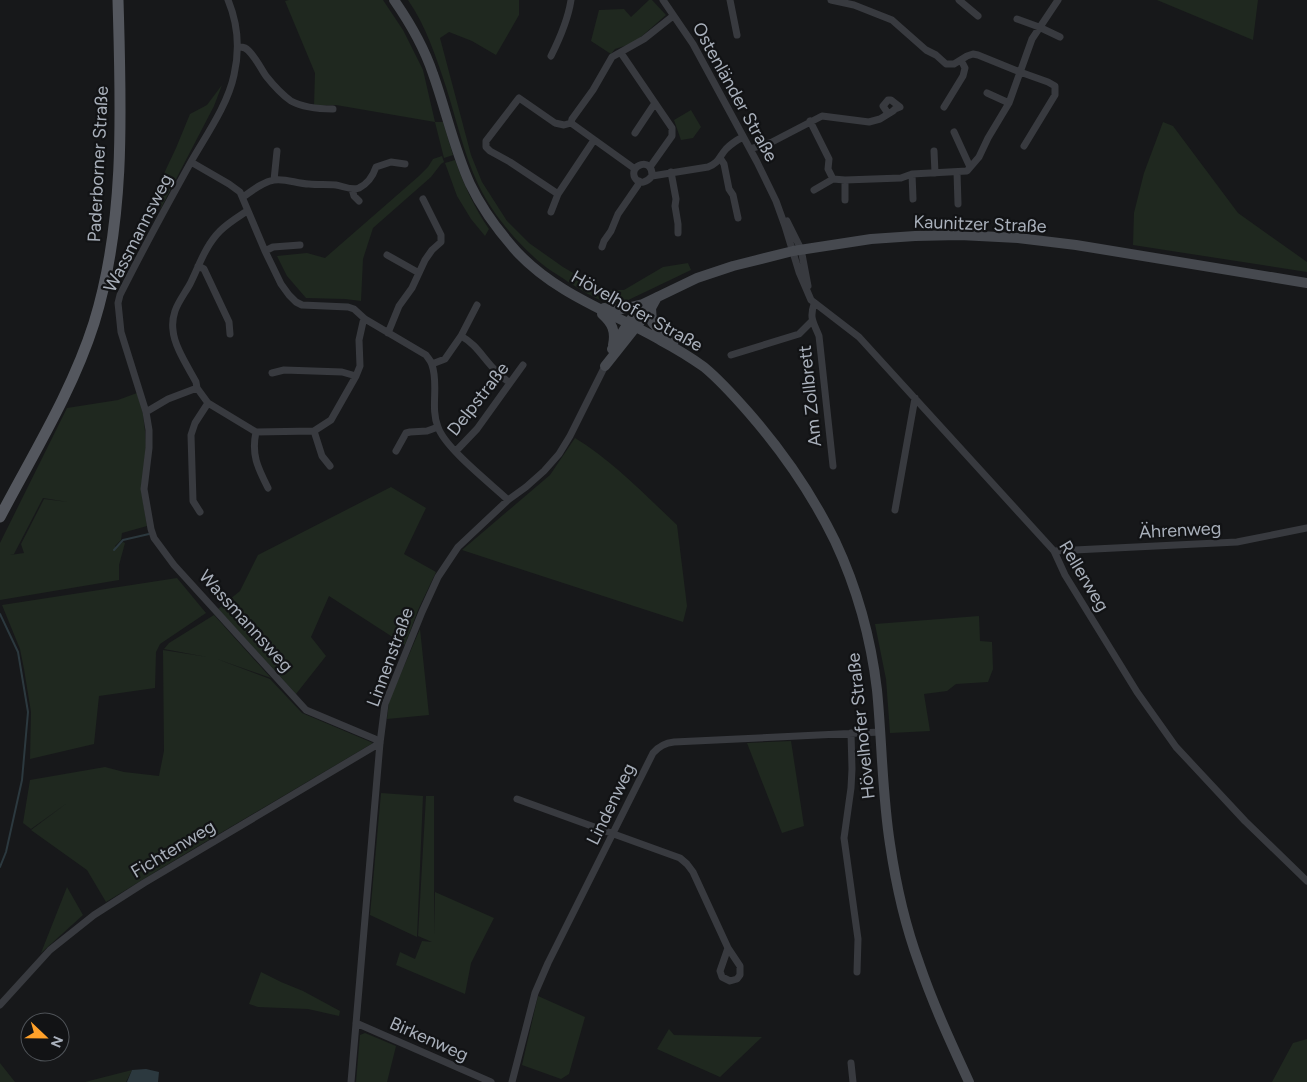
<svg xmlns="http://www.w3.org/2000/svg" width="1307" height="1082" viewBox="0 0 1307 1082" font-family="Figtree,sans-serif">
<rect width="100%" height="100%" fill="#17181a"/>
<path fill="#1f281f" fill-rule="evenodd" d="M289,0H383L403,30L423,70L435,122H443L453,155L444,158L435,122L336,105L314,106L315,73L285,1Z
M408,0H519V15L496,55L472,41L449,32L440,38L471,155L482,182L507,221L529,243L563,267L590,283L608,290H624L663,267L688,263L691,270L622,303C619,303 614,304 611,304C602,303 572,285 564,279C557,274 549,270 542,264C517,243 492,214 478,184C464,155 456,118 446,87C436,57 426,26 408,0Z
M649,0H652L666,15L634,43L615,49L611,54L591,41L599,10L624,9L631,17Z
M1157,0H1258L1253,40Z
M222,85L214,106L161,208L152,199L176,148L190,114L207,105Z
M691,110L701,127L693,138L681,140L674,120Z
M1163,122L1173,126L1238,213L1307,262V272L1133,245L1134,213L1144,173Z
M442,156L444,162L441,164L431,177L373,228L363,259L361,301L345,299L306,298L287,276L277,256L307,253L325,258L419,176L428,167L433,159Z
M455,160C464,185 474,207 489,229L485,236L471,219L457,196L445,163Z
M137,393L143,414L145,431L146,448L141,489L147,526L122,533L121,540L115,546L116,548L123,542L125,543L119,565V580L0,600V543L67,408L118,400ZM43,498L68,502L44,499L21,544L24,553L10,555L14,554Z
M575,438C613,461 645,495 677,525L687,606L683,622L462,550L550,475Z
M391,487L426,508L404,554L436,572L418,610L405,645L329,596L311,637L326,656L296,694L218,609L240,591L258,555Z
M177,578L206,613L160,644L156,652L155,688L99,696L94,744L30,759L31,712L24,669L20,649L2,605Z
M214,615L271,678L217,659L270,679L302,713L373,743L185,854L106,902L87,870L31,830L67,803L31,829L23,823L30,780L105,767L124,772L159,776L164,751L163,650L207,657L164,649L169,643Z
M979,616L980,641L992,642L993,669L988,682L956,684L947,691L924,694L930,731L890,733L886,679L875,624Z
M420,629L429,715L387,719L389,701Z
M791,741L804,826L782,833L747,743Z
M381,793L423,796L417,937L370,915Z
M426,796H434V934L435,892L494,918L471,963L465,994L396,965L400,952L415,959L422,941L432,942L418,936Z
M67,887L83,915L41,953Z
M261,972L281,982L303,991L340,1011L339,1016L308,1009L258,1007L249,1004Z
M538,996L585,1017L569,1074L561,1079L522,1065Z
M669,1029L674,1035L762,1037L720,1077L657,1049Z
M365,1033L396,1046L387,1082H356L360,1035Z
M1307,1039V1082H1272L1293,1043Z
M0,1063L15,1082H0Z
M132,1070L126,1082H85Z"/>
<path fill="#2c393f" d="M146,1069L159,1072L158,1082H127L132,1070Z"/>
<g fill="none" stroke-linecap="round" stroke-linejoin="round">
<path stroke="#2c393f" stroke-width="2" d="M114,550L123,540L149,534
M0,614L18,652L28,712L22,780L6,852L0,867"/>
<path stroke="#383a3f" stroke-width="7" d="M228,0C238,24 240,49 234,75C228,104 207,134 192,160C167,205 143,249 120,295L118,303L121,332L146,412L149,430V448L144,489L151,529L154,538L174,565L306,710L375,739L380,743
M663,0L693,44L757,162L776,201L785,226L799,272L811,300L859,337L1054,551L1065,575L1137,692L1176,747L1245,821L1307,881
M730,0L737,35
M831,0L854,5L892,20L926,50L936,55L946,64H954L967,56L973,54L978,55L1020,72L1048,82L1055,86V95L1024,146
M959,0L978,16
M1017,19L1039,27L1060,37
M238,47C240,47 243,47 245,48C253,52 261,69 266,76C274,86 281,94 291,101C304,108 319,109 333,109
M621,53L672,128V136L650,167
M551,56C560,38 568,20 571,0
M987,93L1009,103
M944,107L963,76L965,68L961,60
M810,121L829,159L828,169L833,179L845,180L901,178L912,174L967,171L979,157L988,138L1009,103L1032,39L1058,0
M571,123L572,119L593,90L612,57L644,39L673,16
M954,132L970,167
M635,133L655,103
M750,149L772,142L822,116L869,122L880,119L893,111L895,109L900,107L891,100H888L883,106L887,112L890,113
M934,151L935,173
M720,158L724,164L729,189L733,195L738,218
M191,162L229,184L240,192L265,251L281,284L289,295L296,302L302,305L348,307L354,309L365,319L426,355C428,358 431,361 432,365C439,384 430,408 438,427C445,448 490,483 508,500
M671,172L676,199L675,206L678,224V233
M957,172L958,204
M912,174L913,199
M652,176C653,156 628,165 635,178C640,186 648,181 652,176L708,167C720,162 718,158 726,149C731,144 737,140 743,137
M274,180L277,151
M845,180V200
M352,189L354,196L359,201
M814,190L833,179
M558,194L510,162L490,151L486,147V141L519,98L555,123L564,125L571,123L635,169
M243,197C252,191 262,182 274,180C286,178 297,184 309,184C318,185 327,184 336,185C343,186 352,191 359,188C367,184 373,176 376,167L391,162L405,164
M247,211C238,217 228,223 220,231C205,246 199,266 190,284C185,293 178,302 175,311C173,317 172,323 173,330C174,346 188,367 196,382L197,388L208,403L256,432L314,431L331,420L356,376L360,366L359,340L363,322L365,319
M551,212L558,194L594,140
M787,221L801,249L808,286
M602,247L604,241L611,231L618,214L638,185L639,181
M265,251L273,247L300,245
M387,255L419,273
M198,266L204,269L229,322L230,334
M814,304C809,319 814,323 819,336L833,466
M388,333L399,306L412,288L425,260L432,250L441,242V235L423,199
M461,336C476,344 483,358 495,370C499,375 505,379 510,383
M731,355L799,334L812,321
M432,364L445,359L461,336L477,305
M272,373L284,370L342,372L356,376
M146,412L168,399L197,388
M314,431L322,456L330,466
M256,432C251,455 258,468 268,488
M396,451L406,433L410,432L427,431L438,427
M456,451L477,429L523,365
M895,510L915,398
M200,512L193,501L191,435L195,423L208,403
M1054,551L1237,542L1307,528
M851,733L852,769L851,788L844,838L858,939L857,972
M517,799L680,858L687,864L693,872L728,948L740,966V975L737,979L730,981L722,977L720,971L728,948
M0,1005L50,950L94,915L144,883L380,743
M356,1023L491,1082
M851,1063L853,1082
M351,1082L380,743L385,704L422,612L438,577L458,547L508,500L526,487L544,471L559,454L570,436L605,366
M512,1082L535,993L548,963L653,753C659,746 665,743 674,742L880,732"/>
<path stroke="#46494f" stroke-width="10" d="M394,0C410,23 424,47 433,74C446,110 454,149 470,184C482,209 499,232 518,253C558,295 611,312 660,340C675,348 690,357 704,367C721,381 735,397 749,413C783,452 812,494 835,541C857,588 871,639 877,690C882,741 882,793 890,844C896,885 905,925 919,963C933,1004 951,1043 969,1082
M604,308L618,310L643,304L697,278L733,266L793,251L871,239L915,236L960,235L1018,238L1076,245L1307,283
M651,308L652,322L658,329L674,341
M602,314C612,323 616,331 613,345
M612,349L628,323L643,304
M605,366L651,308L657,297"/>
<path stroke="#54575e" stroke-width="11" d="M0,517C33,454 72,392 94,323C126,220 121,107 118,0"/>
</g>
<g text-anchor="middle" stroke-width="4.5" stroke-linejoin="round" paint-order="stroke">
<g font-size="18" fill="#a9b0bb" stroke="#121315">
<text transform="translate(735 92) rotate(61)" y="6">Ostenländer Straße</text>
<text transform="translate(98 164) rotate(-87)" y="6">Paderborner Straße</text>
<text transform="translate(980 224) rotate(2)" y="6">Kaunitzer Straße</text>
<text transform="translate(138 233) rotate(-63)" y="6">Wassmannsweg</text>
<text transform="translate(637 311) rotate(29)" y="6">Hövelhofer Straße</text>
<text transform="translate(810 396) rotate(-96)" y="6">Am Zollbrett</text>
<text transform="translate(478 399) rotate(-52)" y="6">Delpstraße</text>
<text transform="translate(1180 530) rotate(-3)" y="6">Ährenweg</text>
<text transform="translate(1084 576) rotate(59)" y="6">Rellerweg</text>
<text transform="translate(246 621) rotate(48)" y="6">Wassmannsweg</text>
<text transform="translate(390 657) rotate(-70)" y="6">Linnenstraße</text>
<text transform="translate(861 726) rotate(-96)" y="6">Hövelhofer Straße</text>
<text transform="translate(611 804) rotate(-64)" y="6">Lindenweg</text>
<text transform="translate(173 849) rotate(-31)" y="6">Fichtenweg</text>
<text transform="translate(429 1039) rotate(24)" y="6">Birkenweg</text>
</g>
</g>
<g transform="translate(45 1037) rotate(112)"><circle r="24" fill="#121315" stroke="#4e5257"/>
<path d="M0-4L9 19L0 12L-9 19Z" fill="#ffa12a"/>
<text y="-8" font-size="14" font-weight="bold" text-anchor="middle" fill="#a9b0bb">N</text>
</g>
</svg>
